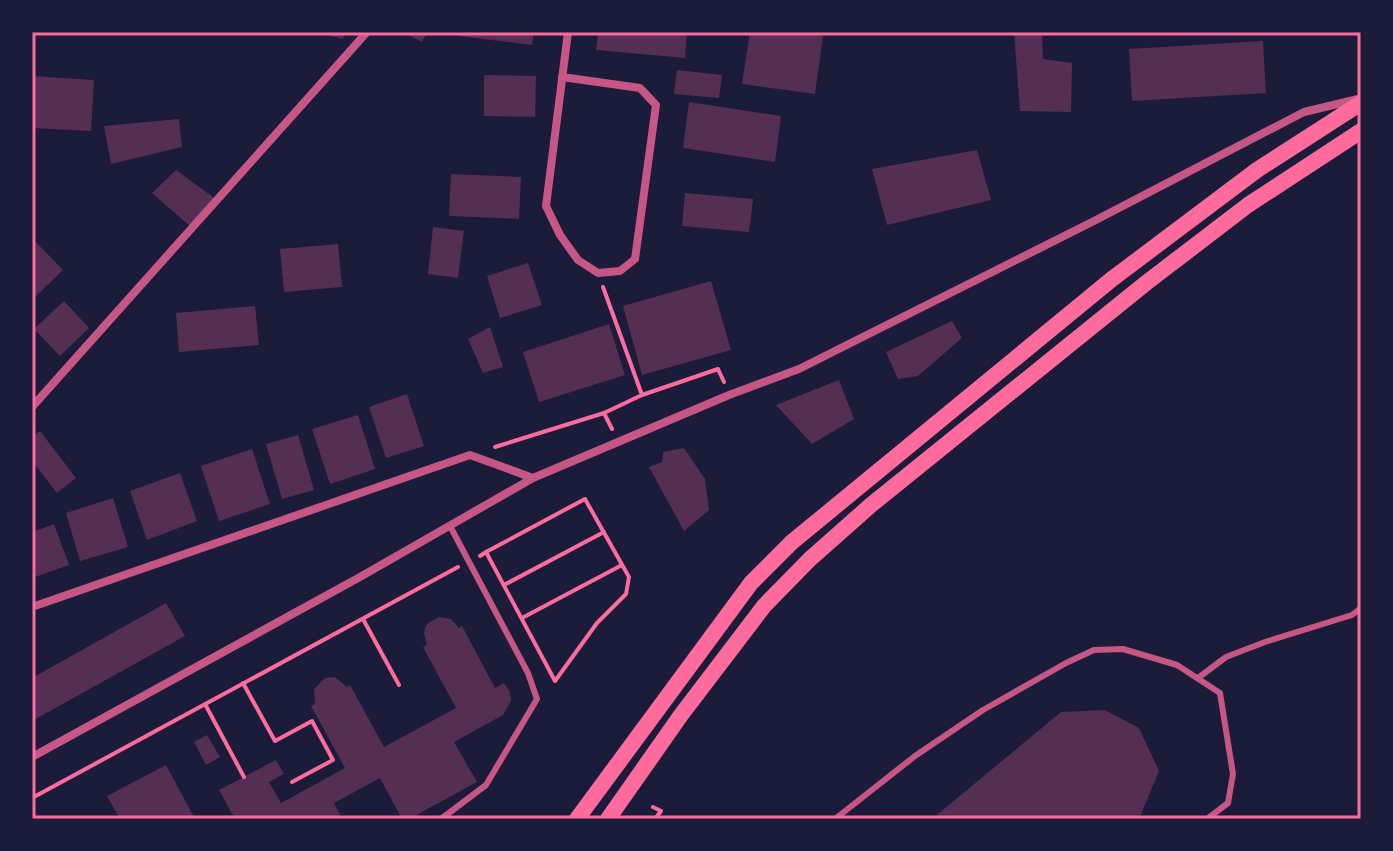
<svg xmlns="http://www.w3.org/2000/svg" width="1393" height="851" viewBox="0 0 1393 851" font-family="Figtree,sans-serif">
<rect width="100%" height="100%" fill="#1b1b3a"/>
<path fill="#542f53" d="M317,32H345L343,39Z
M408,32H427L422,42L407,34Z
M459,32H534L532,45L459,36Z
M598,32H687L685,58L596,50Z
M750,32H795L823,36L815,94L742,84Z
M1014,32H1042L1043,59L1072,63L1071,112L1020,111Z
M1263,41L1266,93L1132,101L1129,49Z
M677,70L722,75L719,98L674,94Z
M484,75L536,76L535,117L484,116Z
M32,76L94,80L91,131L32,128Z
M689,102L781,116L775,162L683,148Z
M179,119L182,147L111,164L104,126Z
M977,150L991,200L887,225L872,169Z
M176,170L217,200L192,228L152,193Z
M451,174L521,177L519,219L449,216Z
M685,193L753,199L749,232L682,226Z
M433,227L464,231L458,278L428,274Z
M32,238L63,270L32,300Z
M338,244L342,287L284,292L280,249Z
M528,263L542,305L500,318L487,276Z
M711,281L731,350L642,375L623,306Z
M64,301L89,328L60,356L34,329Z
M255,306L259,345L179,352L176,313Z
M952,321L962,338L918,376L898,379L886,352Z
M609,324L625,375L539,402L523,352Z
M490,327L503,367L483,373L468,339Z
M839,380L854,419L812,444L776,405Z
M407,394L424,446L386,458L369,407Z
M358,415L375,469L330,484L312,429Z
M40,431L76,478L57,493L32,461V437Z
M298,435L314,490L282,499L266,444Z
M684,448L705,479L709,510L684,531L649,467L662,462L663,452Z
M252,449L270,504L219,521L201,466Z
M180,473L197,521L147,540L130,491Z
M113,498L128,547L80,561L66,513Z
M54,524L69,565L32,578V532Z
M166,603L185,636L32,721V678Z
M439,617L451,619L459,628L462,626L495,688L504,683L510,692L511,701L503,715L454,742L477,782L409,819H402L380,778L334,803L342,819H235L219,790L276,760L284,774L269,782L281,803L345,768L311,706L315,704L314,689L325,678L335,677L347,687L350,685L384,747L456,708L423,647L427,645L424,634L425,628L428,623Z
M1105,710L1139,728L1159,771L1139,819H932L1061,712Z
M207,735L220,757L206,765L194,742Z
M166,765L195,819H120L107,796Z"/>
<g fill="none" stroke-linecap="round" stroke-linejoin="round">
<path stroke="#ff6b9d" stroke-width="4" d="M603,287L642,395L604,413L612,429
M642,395L718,369L724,382
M495,447L604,413
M480,556L486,552L585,499L629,577L626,594L597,623L555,681L486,552
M504,585L604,532
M522,618L622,565
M363,619L399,685
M243,683L275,741L312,721L333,760L292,782
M205,704L244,777
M32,798L458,567
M653,807L661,811L655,819"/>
<path stroke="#c65784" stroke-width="6" d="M1198,678L1226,657L1265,642L1352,615L1361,608
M441,819L486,785L537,699L528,673L450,526
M835,819L915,756L983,710L1066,663L1094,650L1123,649L1177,665L1220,693L1233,774L1228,803L1207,819"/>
<path stroke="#c65784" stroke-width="8" d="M562,77L640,88L656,105L635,259L620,271L598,273L578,260L560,235L546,206L568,32
M32,407L367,32
M32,607L470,455L533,478
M32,757L360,577L533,478L729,395L799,369L1094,221L1304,112L1358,99"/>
<path stroke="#ff6b9d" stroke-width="16" d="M577,819L751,583L792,542L1112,279L1257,170L1361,103
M608,819L681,715L764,606L810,559L871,505L1146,283L1248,205L1361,131"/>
</g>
<rect width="1393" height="851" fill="none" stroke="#1b1b3a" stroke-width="68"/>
<rect x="34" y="34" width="1325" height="783" fill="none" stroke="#ff6b9d" stroke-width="3"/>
</svg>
